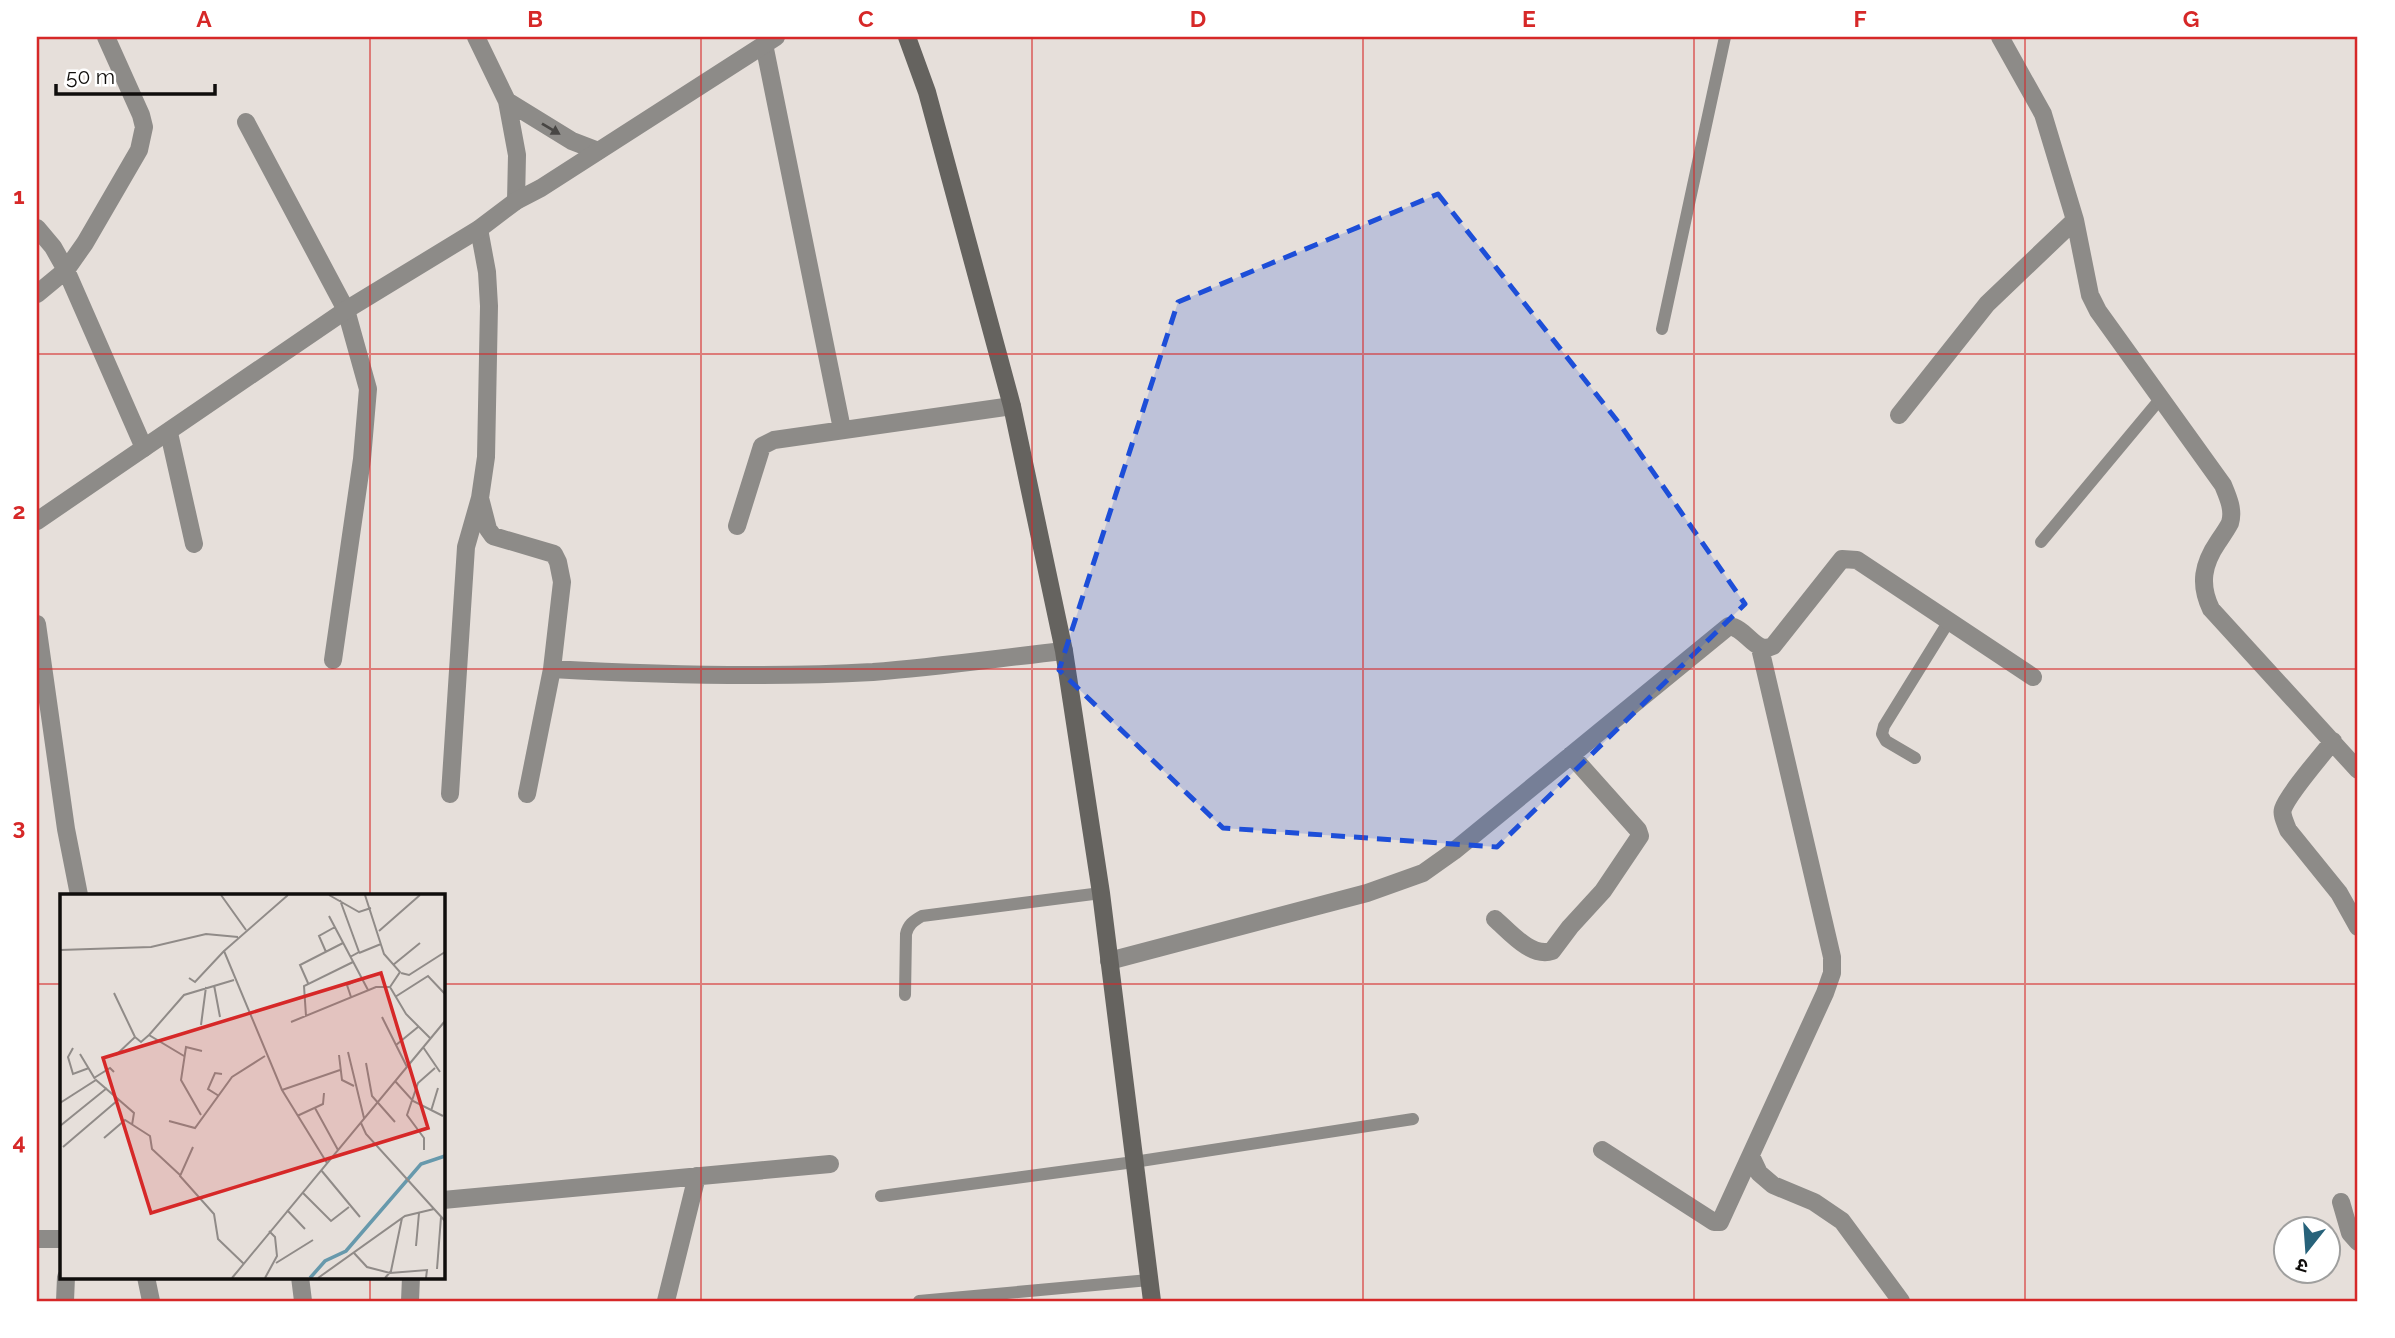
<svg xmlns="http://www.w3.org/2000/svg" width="2395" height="1338" viewBox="0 0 2395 1338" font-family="Raleway,'Noto Sans Devanagari',sans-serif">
<rect width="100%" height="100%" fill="#e6dfda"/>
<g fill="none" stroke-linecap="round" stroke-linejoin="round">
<path stroke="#8d8b88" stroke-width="12" d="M1662,329L1725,37
M2041,542L2161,398
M1915,758L1886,741L1882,734L1884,726L1949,621
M905,995L906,934C908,925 913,921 922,916L1101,893
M881,1196L1134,1162L1413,1119
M919,1301L1149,1280"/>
<path stroke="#8d8b88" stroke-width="18" d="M476,37L507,101L517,155L516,201
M764,44L842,429
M507,101L572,141L598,151
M246,122L346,310L368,389L362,459L333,660
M2075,220L2090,295L2098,311L2223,485C2228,497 2234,510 2230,523C2227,529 2222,536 2218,542C2203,564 2199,584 2211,609L2358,770
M37,228L53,247L66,270L144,448
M37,294L66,270L85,243L139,150L144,127L141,115L106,37
M1899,415L1987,304L2075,220L2043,114L2000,37
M169,433L194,544
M480,498L488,529L493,536L554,554L558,562L562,582L552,669L527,794
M737,526L762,446L774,440L1012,406
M37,624L66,829L79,895
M552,669C659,675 765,678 873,672C936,667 1000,658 1064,651
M2333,741C2322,755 2288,794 2283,809C2281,815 2286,824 2288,830L2339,893L2358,927
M450,794L466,547L480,498L486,457L489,306L487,272L479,229
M1495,919C1509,931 1531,958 1552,951L1570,927L1603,891L1640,836L1638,830L1571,755
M1109,961L1367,893L1423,873L1454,851L1729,626C1747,628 1755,655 1773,646L1842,559L1857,560L2033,677
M1602,1150L1714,1222H1720L1825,993L1832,973V957L1760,648
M1751,1156L1759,1173L1773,1185L1814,1202L1842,1221L1901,1301
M443,1200L830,1164
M2341,1202L2350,1233L2358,1242
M37,1239H61
M146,1277L151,1301
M300,1277L303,1301
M65,1301L66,1277
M410,1301L411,1277
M666,1301L697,1176"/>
<path stroke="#8d8b88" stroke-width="18" d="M37,521L346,310L479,229L516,201L541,188L776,37"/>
<path stroke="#65635f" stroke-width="18" d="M907,37L927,92L1012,406L1064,651L1101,893L1152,1301"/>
</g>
<defs><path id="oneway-solid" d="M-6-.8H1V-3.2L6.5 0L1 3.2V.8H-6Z" transform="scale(1.75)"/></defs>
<use fill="#484644" href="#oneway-solid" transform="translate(551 129) rotate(31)"/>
<path fill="#1d4ed8" fill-opacity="0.2" stroke="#1d4ed8" stroke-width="5" stroke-dasharray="14 9" stroke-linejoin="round" d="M1438,194L1619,423L1745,604L1497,847L1223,828L1059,670L1178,302Z"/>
<path fill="none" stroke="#d62828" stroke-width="2" stroke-opacity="0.55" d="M370,37V895M701,37V1301M1032,37V1301M1363,37V1301M1694,37V1301M2025,37V1301M37,354H2358M37,669H2358M37,984H61M443,984H2358M370,1277V1301"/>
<g transform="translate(60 894)">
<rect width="385" height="385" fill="#e6dfda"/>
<path fill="none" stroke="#6799ac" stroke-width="3.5" d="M250,384L265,367L286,357L361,270L385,262"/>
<path fill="none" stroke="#908b88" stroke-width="2" d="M161,1L186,36M228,1L164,57L222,196L267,269M269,1L299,18L311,14M305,1L324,60L340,78L330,93M280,6L299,58L290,63M269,22L308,96M319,37L360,1M0,56L91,53L146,40L178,43M266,58L259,42L275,33M299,59L321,50M333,71L360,49M341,79L349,81L385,58M129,84L135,88L164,57M248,89L240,71L283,49M154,91L160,123M330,93L346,120L371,145M54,99L75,143M291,103L287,91L302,84M335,103L368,82L385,100M246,122L244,92L293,68M322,123L347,173M231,128L316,93H330M141,131L146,93M336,151L358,133M363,153L380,178M13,154L8,163L13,180L29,174M288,158L304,224M20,160L35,185M56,161L75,143L81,148L89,141M279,161L282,186L294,192M124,162L89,141L124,101L174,86M306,169L312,202L335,228M34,184L50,174L54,178M335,187L353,207L383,222M222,196L280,176M159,202L148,195L155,179L162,180M0,209L36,186L74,219L72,231M255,214L278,256M371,217L378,194M141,221L121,186L126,153L142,157M237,222L263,210L264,199M109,227L135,234L172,183L205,162M301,229L306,240L385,327M0,232L47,194M44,244L65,226L90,242L92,255L120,281M3,253L58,206M133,253L120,282L154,320L158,345L184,370M364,256V244L347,221L358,189L375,174M261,276L300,323M242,298L271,327L289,313M227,316L245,335M356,352L359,319M294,359L307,373L330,379L367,376L366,384M216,369L253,346M377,375L381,323M172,384L385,127M205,384L217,362L215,343L209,337M258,384L345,322L374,315M325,384L331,377L342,324"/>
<path fill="#d62828" fill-opacity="0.15" stroke="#d62828" stroke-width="3.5" d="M321,79L368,234L91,319L43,164Z"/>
<rect width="385" height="385" fill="none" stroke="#100e0c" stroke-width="3.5"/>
</g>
<rect width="2395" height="1338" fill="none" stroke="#ffffff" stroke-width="77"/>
<g transform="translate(2307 1250) rotate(197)"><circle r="33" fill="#ffffff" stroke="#9f9f9e" stroke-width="2"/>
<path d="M0-5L12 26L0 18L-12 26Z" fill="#27627a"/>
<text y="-10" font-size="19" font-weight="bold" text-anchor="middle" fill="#100e0c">उ</text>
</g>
<path d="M56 84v10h159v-10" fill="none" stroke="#100e0c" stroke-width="3.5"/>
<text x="66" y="84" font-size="21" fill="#100e0c" stroke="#ffffff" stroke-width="5" paint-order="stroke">50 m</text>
<rect x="38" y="38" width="2318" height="1262" fill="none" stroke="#d62828" stroke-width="2.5"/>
<g font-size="23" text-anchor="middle" font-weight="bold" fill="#d62828">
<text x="204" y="27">A</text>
<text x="535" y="27">B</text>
<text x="866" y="27">C</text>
<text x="1198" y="27">D</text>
<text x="1529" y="27">E</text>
<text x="1860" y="27">F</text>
<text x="2191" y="27">G</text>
<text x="19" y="204">1</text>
<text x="19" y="519">2</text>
<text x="19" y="835">3</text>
<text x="19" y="1150">4</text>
</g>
</svg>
